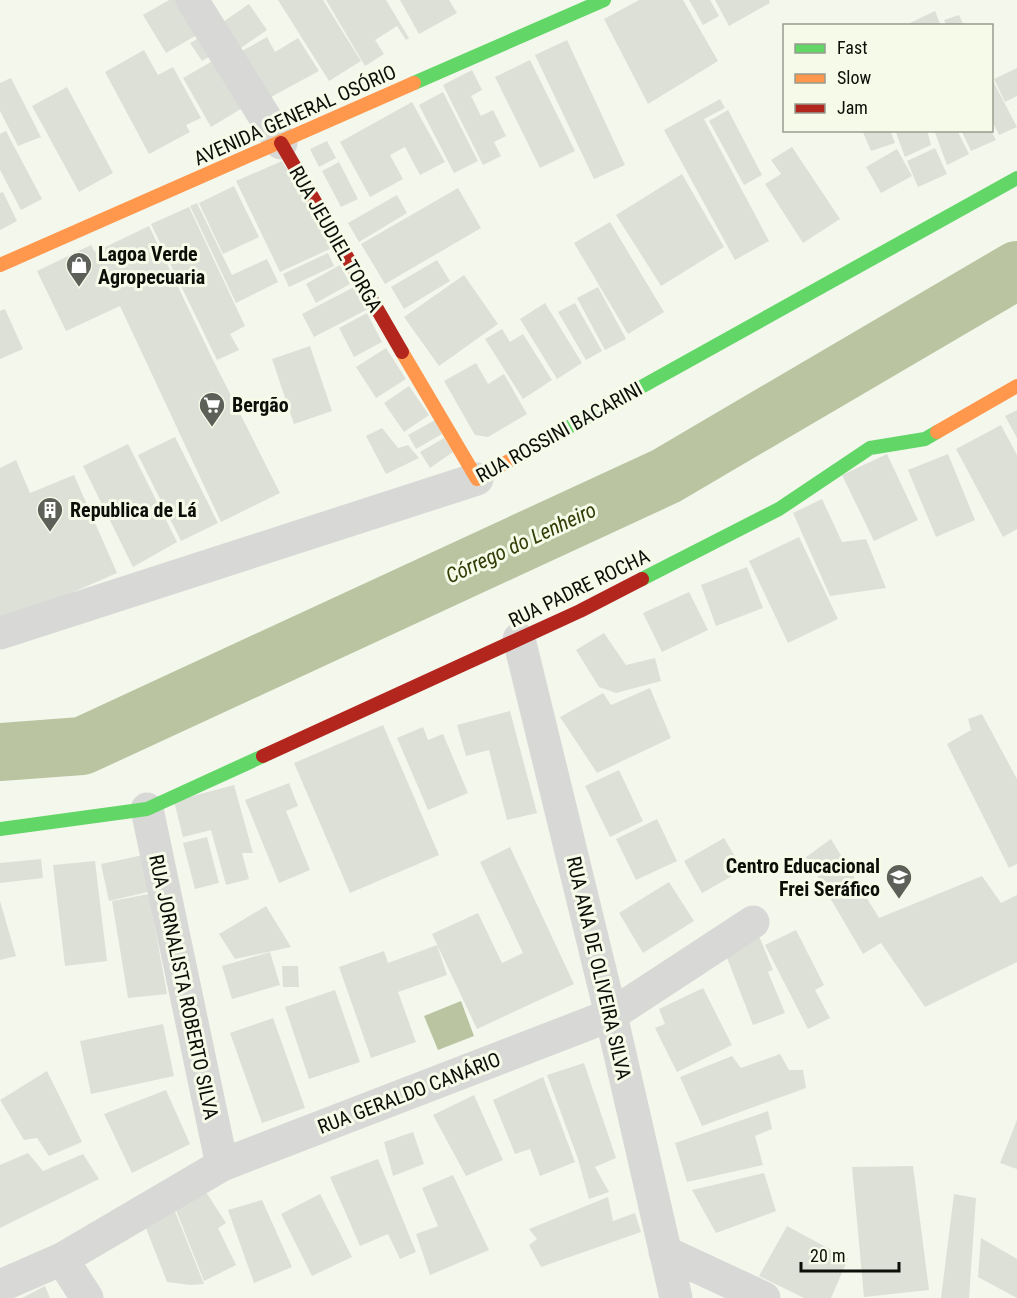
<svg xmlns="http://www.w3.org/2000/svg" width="1017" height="1298" viewBox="0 0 1017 1298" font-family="'Roboto Condensed',sans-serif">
<rect width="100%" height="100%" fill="#f4f7ec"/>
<path fill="#bac4a1" d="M461,1001L474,1036L438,1050L424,1016Z"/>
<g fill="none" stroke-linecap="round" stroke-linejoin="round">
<path stroke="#bac4a1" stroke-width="58" d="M0,752L82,746L666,476L1017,270"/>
</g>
<path fill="#dde0d7" d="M169,0H183L202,32L166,53L143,15Z
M278,0H323L361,61L329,81Z
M326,0H386L409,38L406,40L397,26L375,40L384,54L365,66Z
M400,0H449L457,13L419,34Z
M639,0H683L718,61L648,104L604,19Z
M689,0H710L719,16L703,25Z
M715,0H769L770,3L729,26Z
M249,4L267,30L238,50L220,24Z
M935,11L941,26H911L910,23Z
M959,15L964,26H947L944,20Z
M206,34L217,52L202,61L190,43Z
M267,37L275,52L298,38L319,71L269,98L242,51Z
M567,40L625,165L594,179L535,55Z
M144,50L158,75L173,67L201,118L186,125L190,132L149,154L105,72Z
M216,59L244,107L211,127L183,78Z
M530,60L575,151L540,168L495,77Z
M1017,68V96L1005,102L994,79Z
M472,70L482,90L471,96L481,116L493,110L506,136L494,142L501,156L483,165L443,85Z
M11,78L41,137L18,146L0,111V83Z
M992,79L1017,127L999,135L992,121Z
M67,87L113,173L79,192L32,106Z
M443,92L478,161L454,173L419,105Z
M720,99L725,108L704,119L769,241L735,260L664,130Z
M412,102L445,162L420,175L405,147L390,155L403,179L370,197L340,142Z
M728,110L762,175L744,185L709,121Z
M862,130H890L895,143L871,151Z
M895,130H927L931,145L905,157Z
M934,130H957L969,154L947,165Z
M961,130H991L996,140L971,151Z
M6,131L42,199L21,210L0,170V134Z
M327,141L336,158L319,167L310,149Z
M792,147L840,219L803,243L765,184L781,174L771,160Z
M935,148L947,174L918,187L907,161Z
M897,149L912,176L881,193L866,167Z
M282,161L334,247L280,272L236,181Z
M339,162L358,199L341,207L322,171Z
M682,174L724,247L661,286L616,215Z
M234,186L259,237L223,254L199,203Z
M458,188L481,228L385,284L361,244Z
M3,192L17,221L0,230V193Z
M397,195L407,213L359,242L348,223Z
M197,203L232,275L267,259L278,282L236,303L190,206Z
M189,207L245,326L230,334L239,350L217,360L151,224Z
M610,222L664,312L628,334L574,243Z
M149,226L214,362L280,493L221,522L120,306L66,331L37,271L91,245L95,252Z
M328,253L334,266L289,287L283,274Z
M437,260L450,281L404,309L391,287Z
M340,265L350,284L316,303L306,284Z
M464,275L498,324L439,366L404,317Z
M356,286L368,309L314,337L302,314Z
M598,287L626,339L605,350L577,298Z
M545,303L582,363L557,379L520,319Z
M575,303L602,351L586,360L558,312Z
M5,309L23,349L0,359V311Z
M367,313L382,342L354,357L339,328Z
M502,329L510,342L523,334L552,380L523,399L485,339Z
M310,346L332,411L294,424L272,359Z
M386,348L406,379L376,398L356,367Z
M476,363L488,384L504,374L527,414L488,437L475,435L444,381Z
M409,386L429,415L404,432L384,403Z
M1017,410V438L1005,416Z
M435,420L442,434L416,449L408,435Z
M1001,425L1017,455V529L1003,537L956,449Z
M382,428L398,448L408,445L419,458L386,474L366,436Z
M175,437L218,523L181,541L138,455Z
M444,438L453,452L430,468L420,452Z
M128,444L177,542L133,567L83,466Z
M887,454L918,520L874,541L842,475Z
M948,454L975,520L936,537L908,470Z
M16,460L30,493L74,475L117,573L0,624V468Z
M822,499L842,542L866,539L886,588L830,596L793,513Z
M799,537L838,619L788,643L749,561Z
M747,567L763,608L716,626L701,585Z
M689,592L708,630L662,652L643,613Z
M604,633L626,665L655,658L661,681L616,693L599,687L576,650Z
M650,688L671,738L597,773L560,717L603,693L611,705Z
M510,711L537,813L507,820L489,750L466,756L457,725Z
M982,714L1017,779V864L1009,868L947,744L971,730L968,719Z
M383,725L439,855L350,893L294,763Z
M423,727L428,740L443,734L468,793L428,810L397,738Z
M619,770L643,821L610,837L585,786Z
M289,783L298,806L286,811L310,870L279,883L245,800Z
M234,785L253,853H242L249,879L226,885L211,830L183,837L174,801Z
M657,819L677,861L636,880L616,839Z
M207,837L219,883L195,889L183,843Z
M724,838L743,870L702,893L684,861Z
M831,839L879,918L982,876L1001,903L1017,895V962L925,1007L881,943L863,954L806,857Z
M510,847L574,984L477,1029L432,934L478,913L502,963L523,953L480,862Z
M143,855L152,891L109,901L101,864Z
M41,859L43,878L0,883V863Z
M95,861L107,961L65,966L53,865Z
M669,882L694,921L643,953L619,913Z
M149,894L167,994L128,998L112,901Z
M0,901L16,956L0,960Z
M266,906L291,947L235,959L219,934Z
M796,930L824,985L815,990L830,1018L808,1029L765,945Z
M759,936L773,970L768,972L785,1013L753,1025L724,950Z
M437,945L447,975L398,992L416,1042L371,1058L339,967L384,951L388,963Z
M270,952L280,985L232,999L222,966Z
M282,966H298L299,987H283Z
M703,988L732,1045L677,1072L655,1028L665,1024L659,1009Z
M335,990L360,1062L309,1079L285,1007Z
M273,1018L305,1108L262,1123L230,1033Z
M163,1024L174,1076L91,1094L80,1041Z
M780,1054L789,1070H803L806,1088L702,1126L680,1077L732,1056L741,1068Z
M584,1063L616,1158L595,1167L609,1192L589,1199L578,1159L547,1075Z
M47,1071L82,1142L49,1156L37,1138L24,1140L0,1100Z
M543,1077L575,1162L540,1176L530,1149L515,1154L493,1100Z
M166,1090L190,1144L132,1173L104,1114Z
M474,1095L503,1160L466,1176L433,1115Z
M768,1111L772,1129L755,1136L763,1165L687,1182L675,1143Z
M1017,1120V1169L1000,1163Z
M413,1132L424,1164L393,1176L384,1142Z
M28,1153L43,1171L83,1154L99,1179L0,1228V1165Z
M378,1159L416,1252L400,1259L388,1234L360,1246L330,1177Z
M913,1166L929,1290L864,1297L852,1167Z
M764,1173L776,1211L716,1233L692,1190Z
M453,1175L489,1250L430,1275L416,1234L438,1226L422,1188Z
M206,1192L226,1223L218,1228L236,1265L204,1281L174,1205Z
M320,1194L352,1257L312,1276L281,1214Z
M954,1194L976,1198L969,1298H941Z
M608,1197L613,1221L635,1213L641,1232L541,1267L529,1245L537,1239L529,1229Z
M262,1200L292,1267L254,1283L228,1210Z
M174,1209L204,1284L190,1285L167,1282L146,1228Z
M787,1226L848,1259L831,1298H804L759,1276Z
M981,1238L1017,1259V1298L978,1277Z
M45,1286L50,1298H22Z"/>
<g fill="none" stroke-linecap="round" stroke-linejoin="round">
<path stroke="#d8d9d7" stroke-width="33" d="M192,0L281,143
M0,633L477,479
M519,639L611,1015L676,1298
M147,809L222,1165
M665,1252L764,1298
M62,1259L87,1298
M0,1286L62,1259L222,1165L611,1015L753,922"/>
<path stroke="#63d668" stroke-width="14" d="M414,83L604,0
M553,436L1017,178
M642,579L779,509L870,448L925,439L937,432
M0,829L147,809L263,756"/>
<path stroke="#ff974d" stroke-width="14" d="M0,265L414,83
M402,352L477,479L553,436
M937,432L1017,386"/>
<path stroke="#b3261e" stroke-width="14" d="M281,143L402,352
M263,756L580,611L642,579"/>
</g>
<defs>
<g id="shop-pin" transform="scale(1.35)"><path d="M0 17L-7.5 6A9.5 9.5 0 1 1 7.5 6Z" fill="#5d6058" stroke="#f5fbe8"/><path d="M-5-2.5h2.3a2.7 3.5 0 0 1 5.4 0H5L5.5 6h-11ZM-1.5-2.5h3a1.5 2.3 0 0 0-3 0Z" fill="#fff"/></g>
<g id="supermarket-pin" transform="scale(1.35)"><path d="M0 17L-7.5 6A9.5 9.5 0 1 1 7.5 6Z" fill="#5d6058" stroke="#f5fbe8"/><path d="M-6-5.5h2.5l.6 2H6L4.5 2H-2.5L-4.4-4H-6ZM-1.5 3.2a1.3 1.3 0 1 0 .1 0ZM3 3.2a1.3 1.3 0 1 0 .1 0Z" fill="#fff"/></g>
<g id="building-pin" transform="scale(1.35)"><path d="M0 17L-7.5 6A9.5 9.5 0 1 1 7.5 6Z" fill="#5d6058" stroke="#f5fbe8"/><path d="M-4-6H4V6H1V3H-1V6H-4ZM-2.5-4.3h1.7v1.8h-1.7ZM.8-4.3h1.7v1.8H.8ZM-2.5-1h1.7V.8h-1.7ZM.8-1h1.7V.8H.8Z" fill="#fff"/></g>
<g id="school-pin" transform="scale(1.35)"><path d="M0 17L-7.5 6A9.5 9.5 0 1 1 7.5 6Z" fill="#5d6058" stroke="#f5fbe8"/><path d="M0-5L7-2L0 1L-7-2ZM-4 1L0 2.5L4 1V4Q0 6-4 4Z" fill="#fff"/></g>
</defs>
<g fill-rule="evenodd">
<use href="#shop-pin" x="79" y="265"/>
<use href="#supermarket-pin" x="212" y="405"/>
<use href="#building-pin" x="50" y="510"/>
<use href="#school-pin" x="899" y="877"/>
</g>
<g text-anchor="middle" stroke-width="6" stroke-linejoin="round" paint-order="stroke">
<g font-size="20" fill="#0c0e08" stroke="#f5fbe8">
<text transform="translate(295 115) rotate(-24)" y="7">AVENIDA GENERAL OSÓRIO</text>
<text transform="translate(336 239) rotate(60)" y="7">RUA JEUDIEL TORGA</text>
<text transform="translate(559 432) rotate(-29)" y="7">RUA ROSSINI BACARINI</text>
<text transform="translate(579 588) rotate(-26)" y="7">RUA PADRE ROCHA</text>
<text transform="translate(599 968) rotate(77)" y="7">RUA ANA DE OLIVEIRA SILVA</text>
<text transform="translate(184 987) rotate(78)" y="7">RUA JORNALISTA ROBERTO SILVA</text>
<text transform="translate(409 1093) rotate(-21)" y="7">RUA GERALDO CANÁRIO</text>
</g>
<g font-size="20" font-weight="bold" fill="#0c0e08" stroke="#f5fbe8" text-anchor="start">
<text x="98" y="261">Lagoa Verde<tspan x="98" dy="23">Agropecuaria</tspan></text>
<text x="232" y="412">Bergão</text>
<text x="70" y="517">Republica de Lá</text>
<text x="880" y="873" text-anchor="end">Centro Educacional<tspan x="880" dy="23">Frei Seráfico</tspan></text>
</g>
<g font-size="21" font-style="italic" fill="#313c06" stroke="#f5fbe8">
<text transform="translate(521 543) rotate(-25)" y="7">Córrego do Lenheiro</text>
</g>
</g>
<rect x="783" y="24" width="210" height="108" fill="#f5fbe8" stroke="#989c8e" stroke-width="1.5"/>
<rect x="795" y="44" width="30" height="9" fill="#63d668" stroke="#989c8e" stroke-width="1.5"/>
<text x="837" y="54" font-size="18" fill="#0c0e08">Fast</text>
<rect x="795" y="74" width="30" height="9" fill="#ff974d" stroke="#989c8e" stroke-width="1.5"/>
<text x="837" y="84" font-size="18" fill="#0c0e08">Slow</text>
<rect x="795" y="104" width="30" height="9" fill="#b3261e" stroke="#989c8e" stroke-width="1.5"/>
<text x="837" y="114" font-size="18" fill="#0c0e08">Jam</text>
<path d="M801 1262v9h98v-9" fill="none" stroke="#0c0e08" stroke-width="3"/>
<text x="810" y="1262" font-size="18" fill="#0c0e08" stroke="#f5fbe8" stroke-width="4.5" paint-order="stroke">20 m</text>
</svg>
